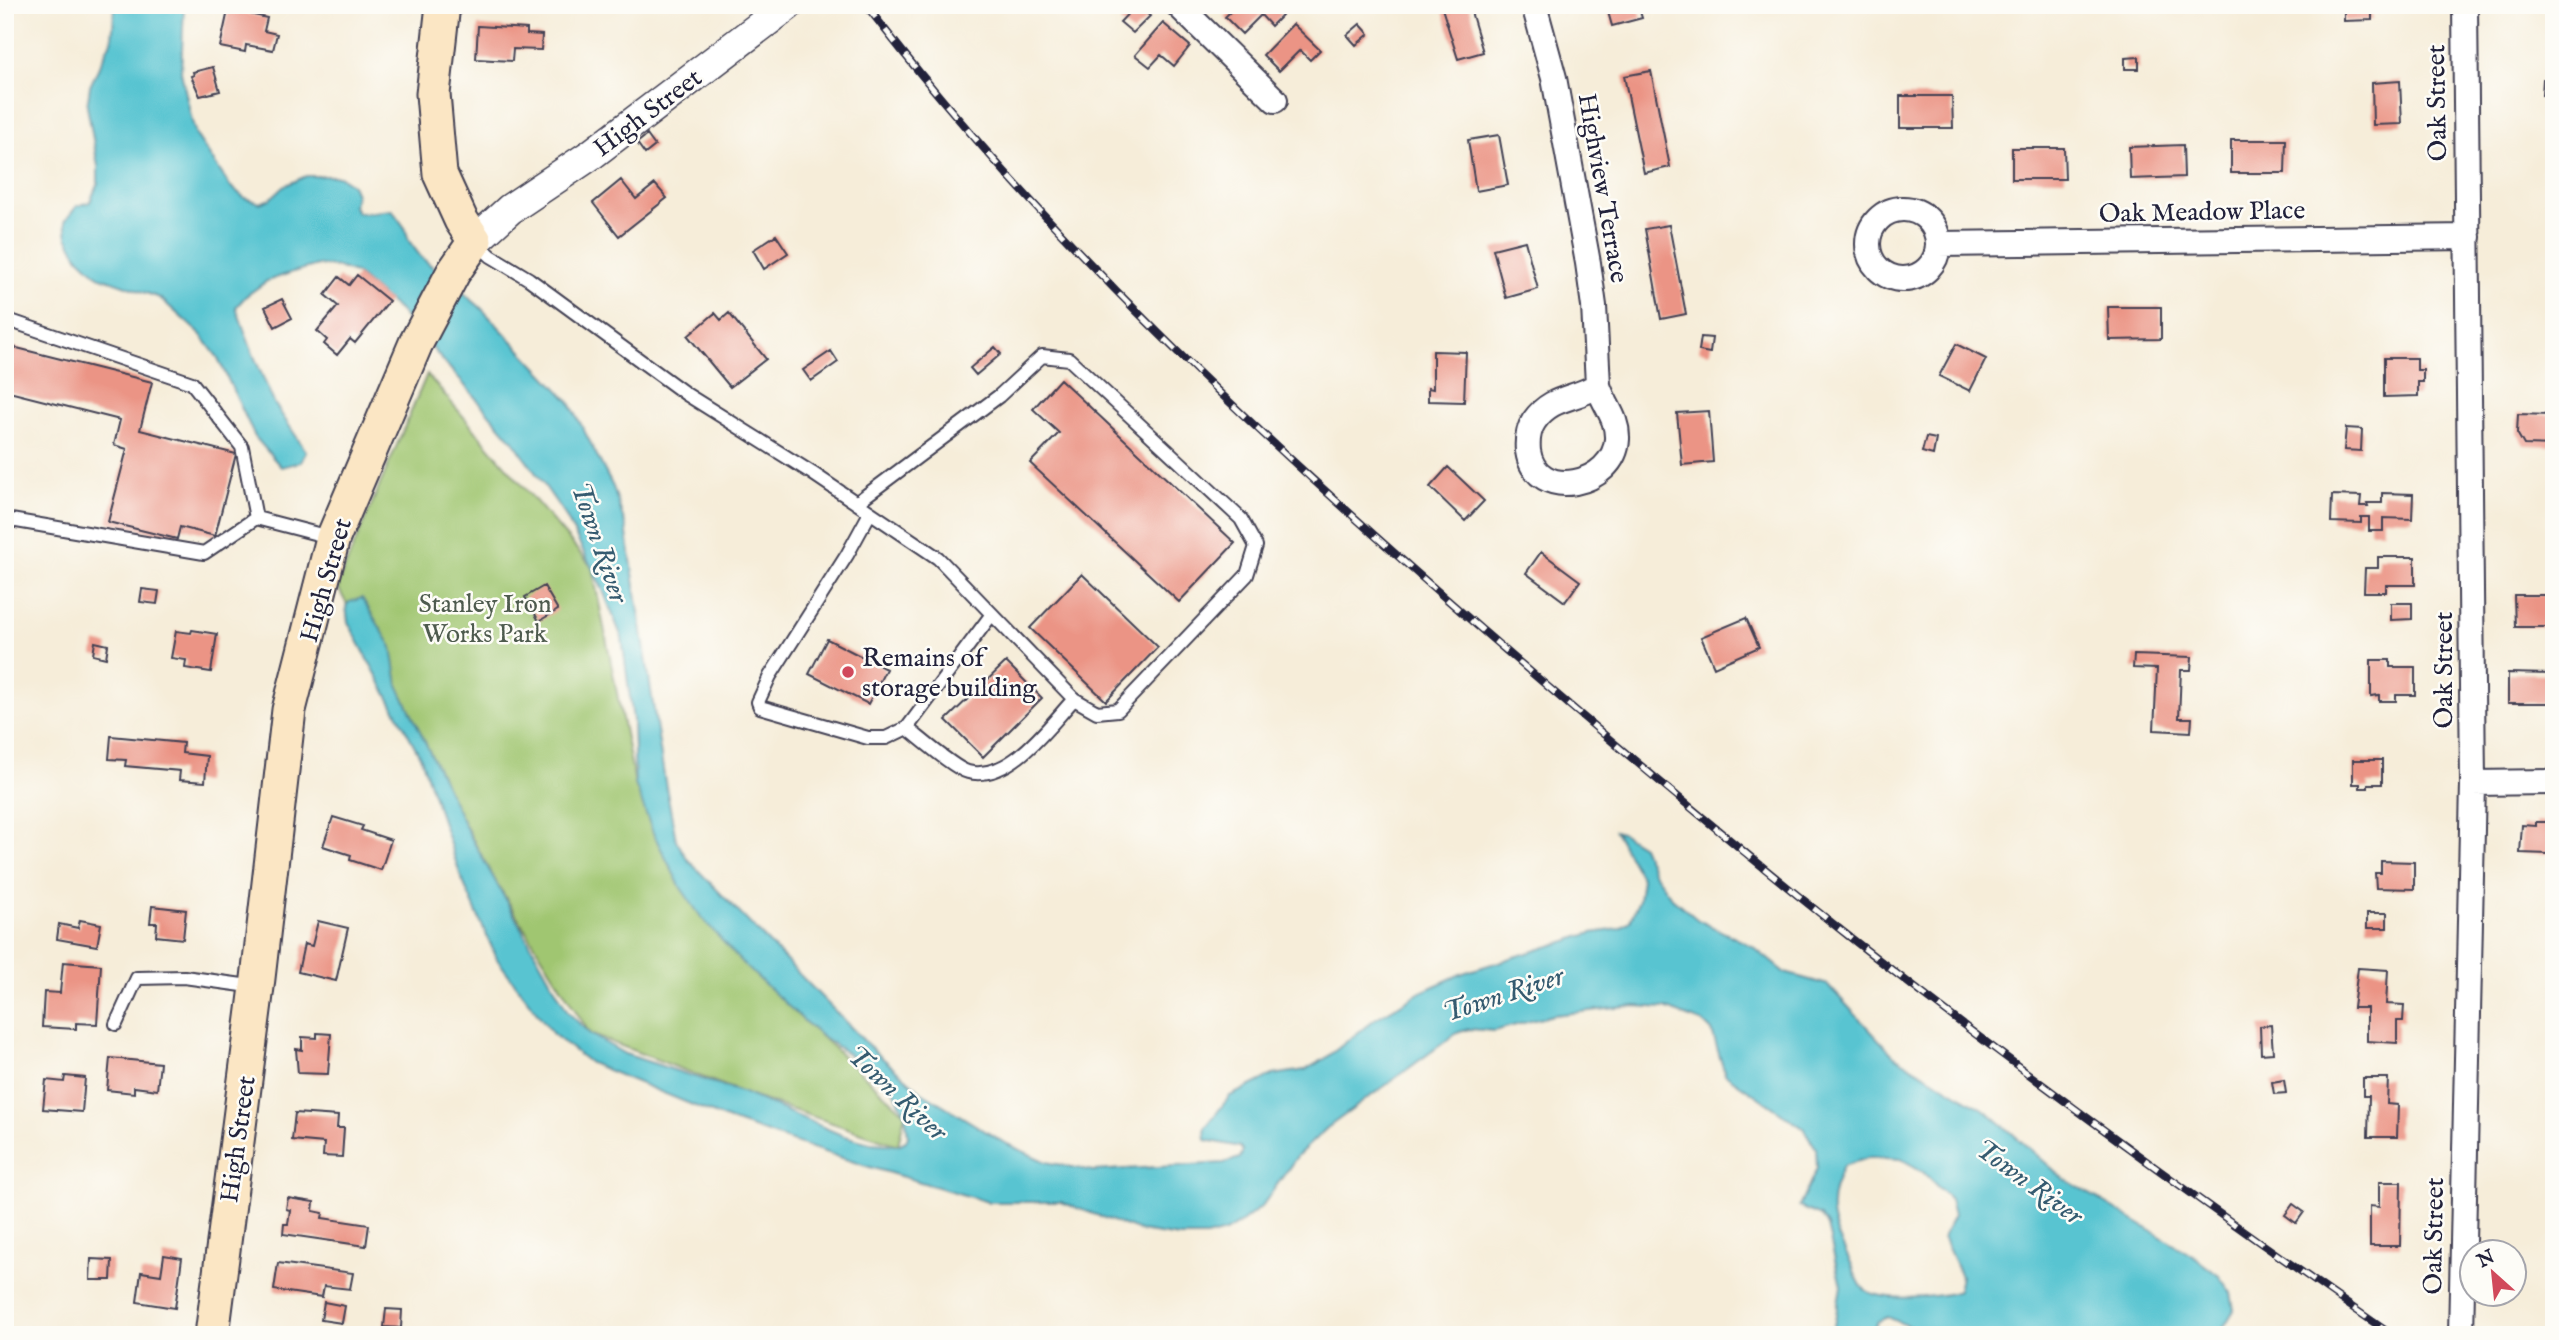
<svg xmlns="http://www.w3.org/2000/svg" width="2559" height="1340" viewBox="0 0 2559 1340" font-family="'IM FELL English',serif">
<rect width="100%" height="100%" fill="#fdfcf7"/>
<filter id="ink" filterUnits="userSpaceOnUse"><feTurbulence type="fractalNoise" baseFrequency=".0143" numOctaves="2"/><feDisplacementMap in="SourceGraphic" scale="14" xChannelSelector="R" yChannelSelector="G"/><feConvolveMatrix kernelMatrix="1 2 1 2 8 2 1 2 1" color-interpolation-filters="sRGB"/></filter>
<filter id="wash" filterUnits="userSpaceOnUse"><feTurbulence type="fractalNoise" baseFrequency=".00686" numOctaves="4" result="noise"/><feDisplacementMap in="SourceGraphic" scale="28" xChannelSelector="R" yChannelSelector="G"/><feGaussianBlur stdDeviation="1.57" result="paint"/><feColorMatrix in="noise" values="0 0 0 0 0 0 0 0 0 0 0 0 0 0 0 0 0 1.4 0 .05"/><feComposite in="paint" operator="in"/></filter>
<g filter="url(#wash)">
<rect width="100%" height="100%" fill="#f6edd9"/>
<path fill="#a0c671" stroke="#617456" stroke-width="2" d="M427,374L592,567L635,784L681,888L802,1019L905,1113L898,1145L754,1097L590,1034L493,877L337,586Z"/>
<path fill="#58c4d1" stroke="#3d7386" stroke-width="2" fill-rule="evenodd" d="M115,5H184L181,72L192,121L196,135L230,186L245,198L260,203L270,199L284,186L306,176H339L352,185L356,194L354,206L357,212L364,213L392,210L405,228L409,241L421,257L480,307L569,401L613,487L626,527L664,776L676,840L688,860L873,1050L922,1092L1003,1142L1046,1162L1093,1171L1224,1163L1240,1158L1243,1151L1240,1147L1206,1140L1205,1128L1230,1096L1273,1075L1305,1070L1326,1058L1375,1019L1421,992L1463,973L1592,933L1619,929L1630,921L1639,900L1642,879L1615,831L1621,833L1642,846L1653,872L1672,898L1698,920L1752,946L1785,973L1828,985L1893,1055L1989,1113L2063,1178L2193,1256L2219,1276L2231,1293L2234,1310L2219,1335H1921L1917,1330L1888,1317L1878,1321L1869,1335H1838L1834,1326L1841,1286L1827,1226L1821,1216L1799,1207L1817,1168L1816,1148L1803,1128L1725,1074L1712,1031L1704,1023L1665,1008L1635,1006L1553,1015L1494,1031L1469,1029L1457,1033L1327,1128L1298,1155L1262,1206L1243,1221L1225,1232L1206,1237H1179L1140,1231L1061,1202H988L863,1165L729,1120L590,1063L553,1034L497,959L461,877L421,758L348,622L346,606L349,602L362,598L392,647L398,685L467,830L568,1012L590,1034L625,1054L744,1093L844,1136L870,1143L898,1145L906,1141L908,1135L905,1113L891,1084L816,1032L741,962L701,917L681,888L653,833L635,784L633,720L622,638L602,588L565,515L514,442L400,311L355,273L337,267L318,265L293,272L267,281L246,296L236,307L253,354L274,403L306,451L301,462L281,467L255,437L218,358L201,335L160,298L98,276L79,258L67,237L65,221L77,206L90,202L98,183V166L87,106L90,86L112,39ZM1870,1157L1901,1159L1922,1171L1950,1199L1954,1215L1943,1237L1961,1276L1958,1291C1940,1298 1878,1303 1863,1288C1858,1283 1854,1270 1851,1263C1832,1225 1823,1207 1843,1166Z"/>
<g id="blocks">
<path fill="#eb9485" d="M1136,5L1150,16L1133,33L1120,22Z
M1237,5H1272L1282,15L1271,26L1261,15L1242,34L1225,17Z
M1441,5H1469L1483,52L1458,59Z
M1606,5H1638L1642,18L1612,26Z
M2344,5H2372V20L2344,21Z
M229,6L237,7V11L267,18L264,31L277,34L273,50L246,45L245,52L220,47Z
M1163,23L1190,46L1174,66L1161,55L1150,67L1135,55Z
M1293,24L1320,50L1310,60L1300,50L1279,71L1263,55Z
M1360,24L1369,34L1356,45L1347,35Z
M478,26L527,29V34L542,35L541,50L513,49L512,61L476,59Z
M2139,57V69H2125V58Z
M213,67L220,91L200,96L191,76L194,75L193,72Z
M1651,71L1670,167L1644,173L1624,76Z
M2543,79H2554V143H2548L2550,96L2542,95Z
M2400,81L2402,124L2373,125L2372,83Z
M1900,96H1952L1953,128H1900Z
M647,135L655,146L645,154L637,143Z
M1499,135L1508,185L1476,191L1468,140Z
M2231,140H2286L2285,173H2231Z
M2183,145L2184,177L2130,179L2129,147Z
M2012,148H2064L2065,179H2012Z
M621,180L636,199L655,184L667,198L619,236L593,203Z
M1669,225L1686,314L1661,319L1645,229Z
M776,235L788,253L764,269L753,250Z
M1525,241L1538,289L1506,298L1493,249Z
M357,275L389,301L355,343L350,339L337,355L324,344L327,340L317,331L338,306L325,295L339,277L349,285Z
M282,299L292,318L275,327L265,307Z
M2108,307H2161V339L2109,340Z
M715,313L721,320L729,313L766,359L730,387L688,336Z
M1701,337L1712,338L1710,353L1699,351Z
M1956,344L1986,359L1970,391L1939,376Z
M5,345L152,382L140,430L236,454L215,536L180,527L177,539L108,522L127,449L114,445L120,420L5,391Z
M995,347L1001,354L976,375L970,368Z
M831,351L838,362L811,381L803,370Z
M1433,351L1466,352L1464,402L1428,401V388L1433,389Z
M2384,358H2417V370H2423V382H2418V396L2384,397Z
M1060,379L1235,543L1179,602L1030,463L1059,433L1033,409Z
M1709,411L1713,462L1682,465L1677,413Z
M2518,414L2554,415V446L2524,445L2517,433Z
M2346,428L2362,429L2361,451L2344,450Z
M1926,437L1936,439L1933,455L1922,452Z
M1448,467L1484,501L1465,521L1430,487Z
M2382,493L2413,494L2412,519L2383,518V531H2369V517H2361V523L2331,522L2332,495L2361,496L2360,506H2368L2367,503H2382Z
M1541,552L1580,581L1565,602L1526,573Z
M2378,557H2415V585H2386V592H2364L2365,568H2378Z
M1082,574L1158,647L1106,701L1030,628Z
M544,586L558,610L539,621L525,597Z
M142,589L159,591L157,604L140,602Z
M2547,590H2554L2551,627H2515L2514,595H2547Z
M2391,603H2412V619L2391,620Z
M1746,618L1759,647L1714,667L1701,637Z
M192,630L217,634L211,672L185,668L186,660L171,658L176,631L191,633Z
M827,639L886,669L868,704L809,674Z
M95,642L108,645L106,658L93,655Z
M2134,655L2192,657L2191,670H2181L2179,718H2192L2191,732L2154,730L2157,669L2133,668Z
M2371,660H2390V667H2415V695H2396V701H2379V695L2371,696Z
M1006,662L1042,698L983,757L946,720Z
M2508,673L2552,674V703H2508Z
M111,736L183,743L182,753L207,756L205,782L179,780L180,771L125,766L126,760L109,759Z
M2353,760H2382V784H2368V788H2360V784H2353Z
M333,817L363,826L361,830L391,840L381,870L350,860L351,855L323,846Z
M2536,822H2550L2549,854L2520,853L2522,825L2536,826Z
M2381,861L2414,862V889L2376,888L2375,873H2381Z
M152,906L186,910L183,939L156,936L157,923H150Z
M2367,913H2387V928H2367Z
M80,920L101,924L97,946L57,939L59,924L78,928Z
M318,921L348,928L336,981L298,972L304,944L312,946Z
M63,962L101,965L97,1024L76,1023V1029L42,1027L44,992L60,993Z
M2358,968L2388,970L2386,1004L2404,1005L2403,1021H2397V1043L2367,1041V1008H2353Z
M2271,1025L2273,1053L2261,1054L2260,1026Z
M317,1033L331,1034L328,1074L298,1073L296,1049L302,1050V1037L317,1038Z
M110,1058L160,1063L157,1090L134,1087V1093L107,1090Z
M65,1076L85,1078L82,1112L43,1109L46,1080L64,1082Z
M2363,1078H2388L2387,1104L2398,1105L2397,1137H2368L2369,1096H2363Z
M2284,1080L2286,1093L2274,1094L2272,1082Z
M295,1113L338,1116L337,1128H344L342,1157L323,1156L324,1143L292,1140Z
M2379,1182H2401L2400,1246H2370V1206L2379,1207Z
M288,1198L314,1202L313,1211L323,1213L322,1218L369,1225L366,1246L283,1234L284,1224H288L290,1210L286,1209Z
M2293,1204L2304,1212L2296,1223L2285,1215Z
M164,1255L182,1258L175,1308L137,1302L141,1272L161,1275Z
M91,1259L112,1260L111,1280H90Z
M278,1263L353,1273L350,1289L324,1286L322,1297L274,1290Z
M324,1302L345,1306L342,1323L321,1320Z
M386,1309L402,1310L401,1328L384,1327Z"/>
</g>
</g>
<g filter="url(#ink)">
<use href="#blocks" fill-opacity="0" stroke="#424053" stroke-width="2"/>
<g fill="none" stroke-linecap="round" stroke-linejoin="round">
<g stroke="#424053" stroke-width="16">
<path id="service" d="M476,242L491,256L529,279L686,394L812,473L938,558L1074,699L1097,712L1118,710L1247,575L1256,546L1241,519L1069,359L1042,356L999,396L856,503
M5,319L192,383L242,447L256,518
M870,513L847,555L770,676L758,702L760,707L868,738H886L907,728L992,614
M5,519L204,553L256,518L333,538
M907,728C920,738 955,769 968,772C1010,782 1049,726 1074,699
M116,1024L137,978L184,977L257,987"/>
</g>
<g stroke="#424053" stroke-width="28">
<path id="minor" d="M1178,5L1275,100
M1534,5L1554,78L1588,263L1594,306L1598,385C1603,404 1618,417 1617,439C1615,485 1536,504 1528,451C1527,440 1528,430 1534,421C1552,395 1576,400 1598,385
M1868 244a35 35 0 1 1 70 0a35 35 0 1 1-70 0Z
M1938,244L2468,237
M2473,783L2554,782
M2461,1335L2473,783L2465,5"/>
</g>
<g stroke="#424053" stroke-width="33">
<path id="tertiary" d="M475,241L510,209L592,154L788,5"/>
</g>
<g stroke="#424053" stroke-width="37">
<path id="secondary" d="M212,1335L257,987L289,710L333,538L416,343L453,273L475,241L461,220L440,174L433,94L443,5"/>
</g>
<use href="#service" stroke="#fff" stroke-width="12"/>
<use href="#minor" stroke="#fff" stroke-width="24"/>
<use href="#tertiary" stroke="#fff" stroke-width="30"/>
<use href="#secondary" stroke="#fbe6c4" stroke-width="33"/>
<g stroke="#22223b" stroke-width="8">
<path id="rail" d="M866,5C1041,234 1264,441 1481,629C1607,738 1734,846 1865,949C2036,1083 2213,1211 2392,1335"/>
</g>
<use href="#rail" stroke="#fdfcf7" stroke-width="5" stroke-dasharray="16" stroke-linecap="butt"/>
</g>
</g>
<circle fill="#d1495b" stroke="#fdfcf7" stroke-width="2.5" cx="848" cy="672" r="7"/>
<g text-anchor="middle" stroke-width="5" stroke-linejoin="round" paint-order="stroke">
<g font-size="26" fill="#22223b" stroke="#fdfcf7">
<text transform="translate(2436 103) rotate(-91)" y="9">Oak Street</text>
<text transform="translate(647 112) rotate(-37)" y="9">High Street</text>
<text transform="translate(1604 188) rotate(80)" y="9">Highview Terrace</text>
<text transform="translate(2202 211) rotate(-1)" y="9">Oak Meadow Place</text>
<text transform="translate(325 580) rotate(-74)" y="9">High Street</text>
<text transform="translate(2443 670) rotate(-90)" y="9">Oak Street</text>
<text transform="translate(237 1139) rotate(-82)" y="9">High Street</text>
<text transform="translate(2433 1236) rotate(-89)" y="9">Oak Street</text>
</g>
<g font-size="26" fill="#4e5b4e" stroke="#fdfcf7">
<text x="485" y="612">Stanley Iron<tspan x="485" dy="30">Works Park</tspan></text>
</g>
<g font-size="26" fill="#22223b" stroke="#fdfcf7" text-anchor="start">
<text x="862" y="666">Remains of<tspan x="862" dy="30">storage building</tspan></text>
</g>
<g font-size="28" font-style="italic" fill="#355b70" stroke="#fdfcf7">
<text transform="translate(601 542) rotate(71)" y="10">Town River</text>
<text transform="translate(1503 993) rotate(-18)" y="10">Town River</text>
<text transform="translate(898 1092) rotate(43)" y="10">Town River</text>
<text transform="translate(2030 1181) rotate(36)" y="10">Town River</text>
</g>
</g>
<rect width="2559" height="1340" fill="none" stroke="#fdfcf7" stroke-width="28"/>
<g transform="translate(2493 1273) rotate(333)"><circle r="33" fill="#fdfcf7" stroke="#a5a5ac" stroke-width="2"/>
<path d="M0-5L12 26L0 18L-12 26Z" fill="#d1495b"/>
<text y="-10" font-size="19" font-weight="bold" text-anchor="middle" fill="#22223b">N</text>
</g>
</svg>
